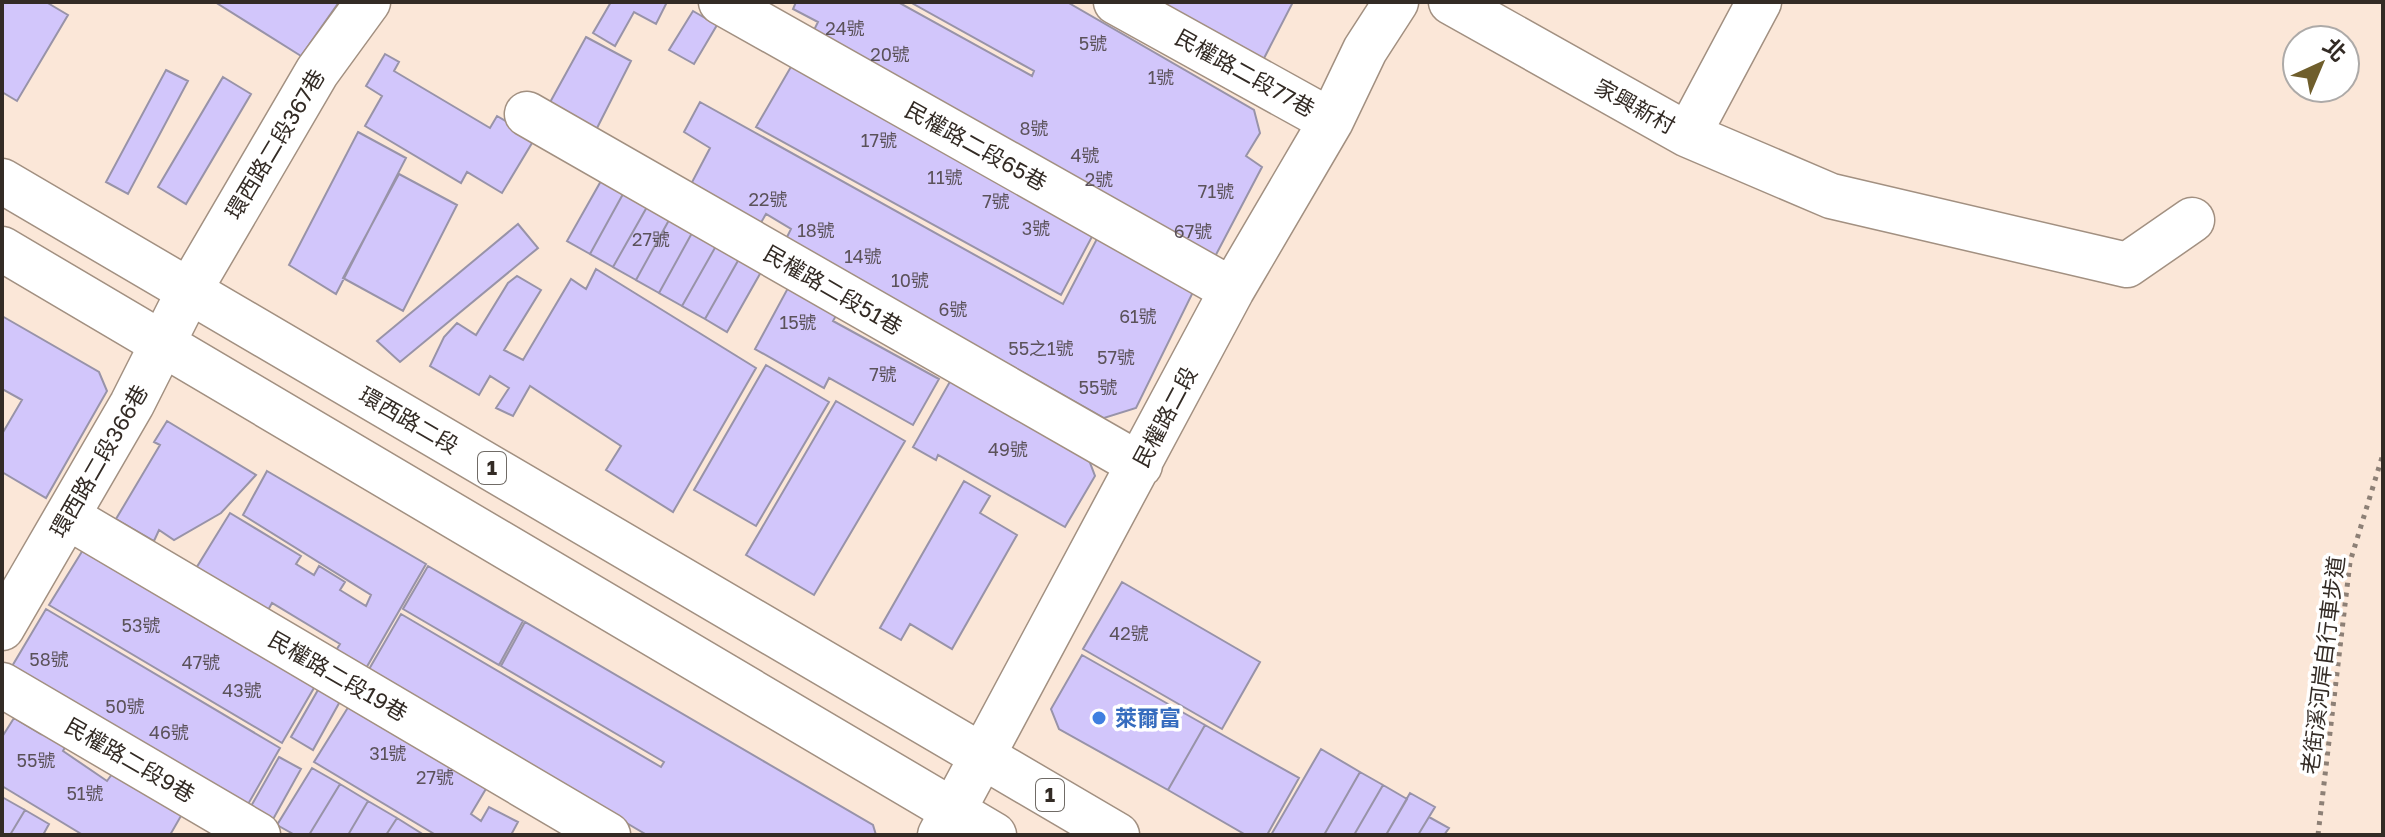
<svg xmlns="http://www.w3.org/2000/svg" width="2385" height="837" viewBox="0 0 2385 837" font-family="'Golos Text','Noto Sans TC',sans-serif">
<rect width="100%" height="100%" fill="#fbe7d8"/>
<path fill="#d2c6fb" stroke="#9893a8" stroke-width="2" d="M2,2H46L68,15L17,101L2,92Z
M215,2H339L301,56Z
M611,2H667L656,24L634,12L615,46L593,33Z
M796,2H898L1032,76L1034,71L910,2H1067L1254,110L1260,133L1246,156L1262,167L1209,268L811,36L818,22L793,9Z
M1147,2H1293L1260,66Z
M693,11L717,25L694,64L669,50Z
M586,37L631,61L594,134L548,106Z
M385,54L399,62L394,71L490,128L497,116L535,138L502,193L467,172L461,183L365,126L382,96L366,86Z
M792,65L1095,231L1061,295L756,127Z
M166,70L188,81L128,194L106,182Z
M223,77L251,94L186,204L158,187Z
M700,102L1063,304L1100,233L1196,286L1136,408L1104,418L786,239L791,229L766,214L759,226L690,186L710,148L684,132Z
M358,132L406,158L336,294L289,265Z
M399,174L457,205L403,311L343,278Z
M601,181L623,194L590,254L567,241Z
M623,194L647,207L613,267L590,254Z
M647,207L669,220L636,280L613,267Z
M669,220L692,233L659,293L636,280Z
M518,224L538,248L400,362L377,341Z
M692,233L716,246L682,306L659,293Z
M716,246L739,259L705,319L682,306Z
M739,259L761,272L727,332L705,319Z
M596,269L756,368L673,512L606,470L621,446L530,386L513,416L496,408L509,388L490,376L479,395L430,366L444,337L457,323L476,335L508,283L517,276L541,290L504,350L523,360L571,279L586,289Z
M788,288L837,314L833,321L939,379L913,425L829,378L824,388L755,349Z
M2,316L99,372L107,391L46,498L2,472V434L22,400L2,389Z
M766,365L829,402L756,526L694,490Z
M952,378L1087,455L1095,476L1065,527L938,455L936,460L913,447Z
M836,401L905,441L814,595L746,555Z
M167,421L256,475L221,513L174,540L159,530L154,541L116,519L160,445L154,442Z
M267,471L426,564L365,670L335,652L340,644L272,603L267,612L195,570L230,513L301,556L296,564L314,575L319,566L345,582L340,590L366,606L371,595L243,515Z
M964,481L990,496L980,513L1017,535L952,649L910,624L901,640L880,628Z
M86,545L318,681L282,743L49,605Z
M428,566L523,621L499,665L403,609Z
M1122,582L1260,662L1222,729L1083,649Z
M46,609L280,748L247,806L11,668Z
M401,614L661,767L664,762L501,666L525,622L873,825L876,835H647L368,671Z
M1082,655L1205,725L1168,790L1059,729L1051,709Z
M322,683L343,696L313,750L291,737Z
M352,701L490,782L471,814L481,821L489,807L518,822L511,835H436L314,762Z
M14,718L41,734L45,727L68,742L63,751L107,781L115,770L185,809L170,835H83L2,786V737Z
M1205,725L1299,778L1267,835H1246L1168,790Z
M1321,749L1360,772L1324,835H1271Z
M279,757L301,769L272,821L250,808Z
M312,768L340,784L309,835H295L277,825Z
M1360,772L1383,785L1354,835H1324Z
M340,784L368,801L348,835H309Z
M1383,785L1407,799L1386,835H1354Z
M1410,793L1435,807L1418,835H1386Z
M2,797L25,810L10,835H2Z
M368,801L397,818L386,835H348Z
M25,810L49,824L43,835H10Z
M1429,817L1449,828L1444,835H1418Z
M397,818L424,835H386Z"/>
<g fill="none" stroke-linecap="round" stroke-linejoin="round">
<g stroke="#a29081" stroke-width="47">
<path id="minor" d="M721,2L1232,290
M1116,2L1331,121
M1451,2L1688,135L1759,2
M527,114L1140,465
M1688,135L1831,196L2127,265L2192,220
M68,517L608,835
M2,628L132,404L189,291L317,72L368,2
M2,685L258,835
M940,835L1232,290L1331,121L1365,50L1396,2"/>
</g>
<g stroke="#a29081" stroke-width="47">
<path id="major" d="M2,181L1117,835
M2,249L994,835"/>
</g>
<path stroke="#8d8076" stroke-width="5" stroke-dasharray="4 6" stroke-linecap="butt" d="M2318,835L2350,562L2383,454"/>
<use href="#minor" stroke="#fff" stroke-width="44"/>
<use href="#major" stroke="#fff" stroke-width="44"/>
</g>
<circle fill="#3f7fe0" stroke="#fff" stroke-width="3" cx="1099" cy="718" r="8"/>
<g text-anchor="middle" stroke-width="7" stroke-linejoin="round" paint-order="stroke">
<g font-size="18" fill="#5b525a">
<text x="845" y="35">24號</text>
<text x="1093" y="50">5號</text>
<text x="890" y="61">20號</text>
<text x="1161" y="84">1號</text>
<text x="1034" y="135">8號</text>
<text x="879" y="147">17號</text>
<text x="1085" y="162">4號</text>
<text x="945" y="184">11號</text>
<text x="1099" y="186">2號</text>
<text x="1216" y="198">71號</text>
<text x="768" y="206">22號</text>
<text x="996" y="208">7號</text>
<text x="1036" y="235">3號</text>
<text x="816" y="237">18號</text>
<text x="1193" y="238">67號</text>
<text x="651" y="246">27號</text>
<text x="863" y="263">14號</text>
<text x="910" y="287">10號</text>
<text x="953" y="316">6號</text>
<text x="1138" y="323">61號</text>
<text x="798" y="329">15號</text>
<text x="1041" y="355">55之1號</text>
<text x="1116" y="364">57號</text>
<text x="883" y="381">7號</text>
<text x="1098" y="394">55號</text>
<text x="1008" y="456">49號</text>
<text x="141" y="632">53號</text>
<text x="1129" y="640">42號</text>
<text x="49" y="666">58號</text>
<text x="201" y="669">47號</text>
<text x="242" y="697">43號</text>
<text x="125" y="713">50號</text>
<text x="169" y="739">46號</text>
<text x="388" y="760">31號</text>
<text x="36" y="767">55號</text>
<text x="435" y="784">27號</text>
<text x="85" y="800">51號</text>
</g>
<g fill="#fff" stroke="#706b66" stroke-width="2">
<rect x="478" y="452" width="28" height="32" rx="6"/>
<rect x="1036" y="779" width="28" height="32" rx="6"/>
</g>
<g font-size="20" font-weight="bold" fill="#332b25">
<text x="492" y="475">1</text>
<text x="1050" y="802">1</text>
</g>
<g font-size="22" fill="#332b25" stroke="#fff">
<text transform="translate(1245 73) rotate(29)" y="8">民權路二段77巷</text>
<text transform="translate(1635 106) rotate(29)" y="8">家興新村</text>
<text transform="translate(275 144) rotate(-59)" y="8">環西路二段367巷</text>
<text transform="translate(976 146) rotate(29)" y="8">民權路二段65巷</text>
<text transform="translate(833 290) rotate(30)" y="8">民權路二段51巷</text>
<text transform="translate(1165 417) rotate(-62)" y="8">民權路二段</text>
<text transform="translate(409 420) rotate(30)" y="8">環西路二段</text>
<text transform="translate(99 461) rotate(-60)" y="8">環西路二段366巷</text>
<text transform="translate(2323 665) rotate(-83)" y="8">老街溪河岸自行車步道</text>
<text transform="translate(338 676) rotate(30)" y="8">民權路二段19巷</text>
<text transform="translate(130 760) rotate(30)" y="8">民權路二段9巷</text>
</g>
<g font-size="22" font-weight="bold" fill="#366cbe" stroke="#fff" text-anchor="start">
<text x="1115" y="726">萊爾富</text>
</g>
</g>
<rect width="2385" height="837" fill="none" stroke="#332b25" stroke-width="8"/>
<g transform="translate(2321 64) rotate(44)"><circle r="38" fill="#ffffff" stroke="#adaaa8" stroke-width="2"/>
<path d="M0-6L14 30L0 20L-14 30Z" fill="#6f5e2c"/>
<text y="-12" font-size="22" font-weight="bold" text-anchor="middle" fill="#332b25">北</text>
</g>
</svg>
